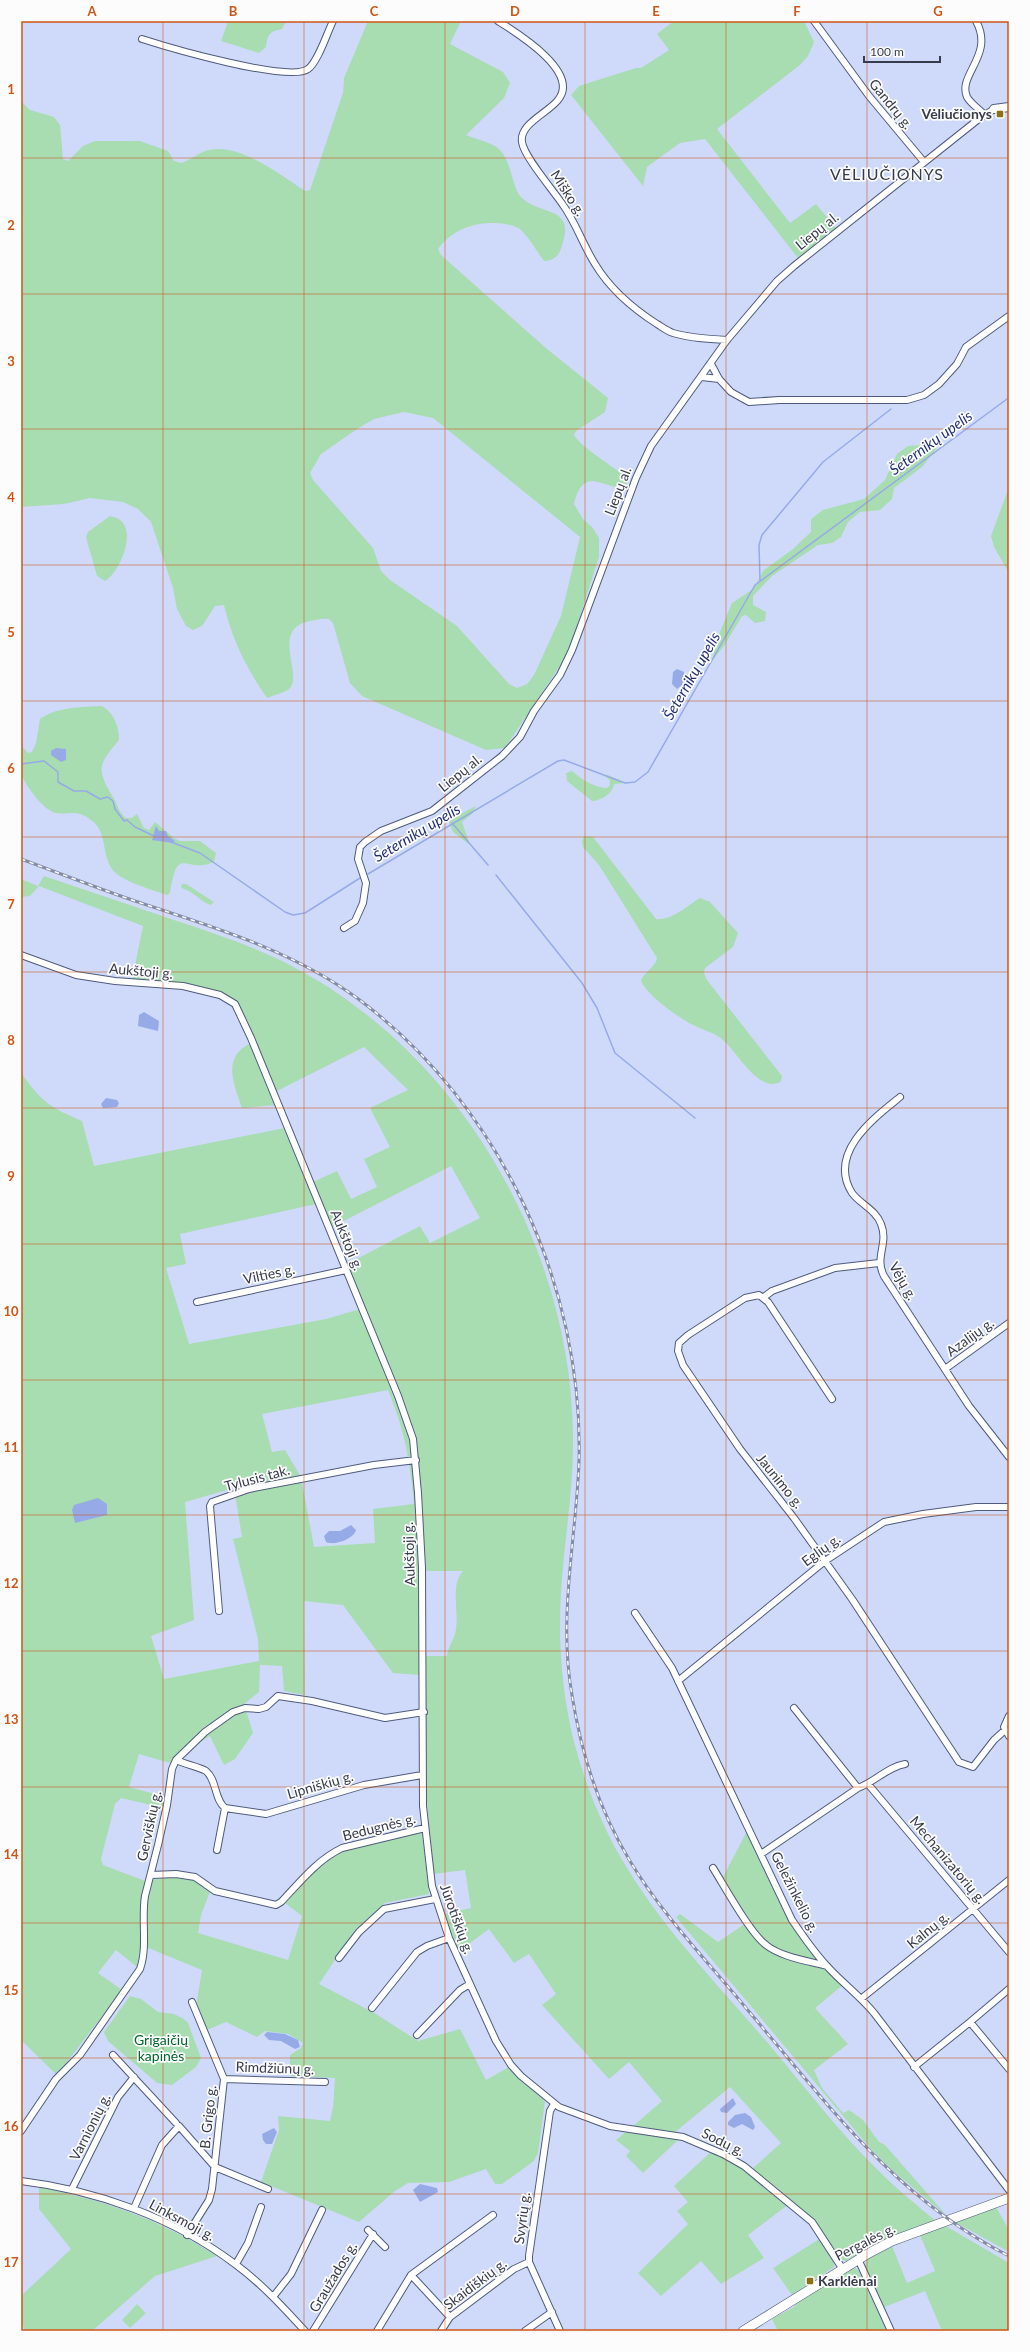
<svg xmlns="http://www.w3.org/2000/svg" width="1030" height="2352" viewBox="0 0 1030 2352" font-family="Lato,sans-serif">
<rect width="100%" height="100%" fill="#cfdafb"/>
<path fill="#a8dcb1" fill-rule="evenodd" d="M228,21H286L282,29C269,31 267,36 266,47L259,53L221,41Z
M368,21H461L450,44L503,72L510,83L504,98L466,135C497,147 502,142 512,176C514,183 516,191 520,196C541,218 579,203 560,251C557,258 551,261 544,261C537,252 531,240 522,231C519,227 511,225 506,224C480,220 454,227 438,249L441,255L547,349L608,398L605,412L576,431L574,435C580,447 615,467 628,479L627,486C608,494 584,461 574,504L583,519L593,528L599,538V557L568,654L505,748L486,750L362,696L350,683L333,623L329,619C322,618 317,620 310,621C270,629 303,673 290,688C286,693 273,695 267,698C247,669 232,640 224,605L215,606L202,626L193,630L186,626L177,609L173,588L151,522L138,509L123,502L90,498L64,504L21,507V101L30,110L54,117L60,125L63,159L68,161L83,146L95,141H140L168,151L174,161L181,163C191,160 199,152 209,150C240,143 281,175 305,191L310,190L343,93L344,78ZM404,412L433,418L580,537L561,616L534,675L527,684L517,688L509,684L457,626L390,580L381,571L373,548L313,480L310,473L321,454L357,429L374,419Z
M674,21H804L814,42L808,56L800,65L717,129L790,223L816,204L836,228L798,258L705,139L680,143L647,167L643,186L571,95L579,86L636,68H641L669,50L657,34Z
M921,445L937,448L922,467L894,488L892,499L880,510L860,512L848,522L841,537L832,543L818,545L772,576L753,596V605L766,612L765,621L755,623L746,615L742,616L724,646L712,661L717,639L732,603L753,589L764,570L793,549L811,532V519L823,510L864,499L885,480L897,454L908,446Z
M1009,487V573L994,547L991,536Z
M110,516C113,517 119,518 121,521C136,534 119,573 105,581L97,576L86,537L88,532Z
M102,706C114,713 119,726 119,740C98,765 96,769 113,797C118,805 118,812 126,818H132L137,814L144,828L149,830L155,822L174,838L180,841H200L216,853L214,862C185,875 178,842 170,893L167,895C153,890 120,881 112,869C101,853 108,832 91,820C77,809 71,815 56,813C44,811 27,787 22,776C18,768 21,754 21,745L28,753L32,752L36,743L40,719C56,707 82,707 102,706ZM159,831L171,843L152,839L155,832Z
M572,771C581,779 595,788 607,788L610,785V780L603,775H608L625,783L614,784C613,793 601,801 592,801L567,781L566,773Z
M476,806L472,814L462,822L470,845L453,832L449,822L453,818Z
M584,836L593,837L656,919C671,921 687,906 700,898L710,902L738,933L733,947L705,968L704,973L707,980L782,1076L781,1081C761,1096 737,1052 724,1041C715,1032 702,1030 691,1024C678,1017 645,994 641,980C645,972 656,966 657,958L599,865L583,847L582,841Z
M44,876C88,891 133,906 177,921C213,933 250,945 284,962C457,1048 571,1243 573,1435C574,1488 564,1541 561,1593C558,1644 562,1693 574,1742C586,1787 604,1832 629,1871C667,1933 720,1987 767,2042C805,2087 841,2135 883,2175C900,2192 918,2206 936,2221L877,2245L846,2261L840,2259L812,2219L752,2169L781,2143L730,2087L674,2133L632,2127L662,2101L629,2062L609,2079L542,2005L556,1994L529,1954L514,1963L489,1929L459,1951L444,1914L471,1908L465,1870L433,1874L425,1776V1656H447C448,1646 455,1639 456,1629C459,1610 450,1585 463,1571H425L419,1469L416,1443L409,1416L347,1264L420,1226L430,1243L480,1218L451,1166L332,1227L313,1182L337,1171L351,1199L377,1187L364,1159L390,1147L370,1108L408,1090L364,1047L277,1091L233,999C215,983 157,982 132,980L143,926L39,886L30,896L21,897V879L38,886Z
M182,884H186L214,902L211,905C201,902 198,896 189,891C186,889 184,890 181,887Z
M251,1043L276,1105L242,1108C234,1085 221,1057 251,1043Z
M21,1073C42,1102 49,1107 82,1121L94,1166L285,1128L316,1204L180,1234L186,1264L166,1268L189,1344L326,1319L360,1309L405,1422L411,1449L418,1534L420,1675L393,1673L343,1605L304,1601L305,1695L284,1691L282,1666L260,1665L259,1692L244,1704L253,1733L235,1759L224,1765L210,1736C197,1744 183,1751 177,1765L139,1754L129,1787L166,1797L164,1808L121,1798L115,1804L101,1859L103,1865L145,1881L169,1877L192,1880L200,1883L210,1892L201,1915L198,1933L288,1960L302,1916L285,1903L323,1861L344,1850L422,1832L429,1894L385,1903L355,1930L319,1984L376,2014L418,2041L460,2029L486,2080L509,2067L545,2101L538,2153L534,2161L502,2184H495L486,2169L449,2182L408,2183L395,2191L359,2222L261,2182L279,2130L278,2116L330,2121L333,2107L335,2078L290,2076V2055L301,2048L303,2043L288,2034L265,2031L257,2037L226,2022L207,2030L196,2007L202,1970L141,1945L137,1967L116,1950L98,1973L122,1990L57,2075L21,2040ZM388,1390C405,1431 410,1461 414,1504L373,1509L375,1543L314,1547L301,1477L285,1450L272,1452L262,1414ZM234,1488L242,1537L233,1539L258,1639L259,1661L164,1679L151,1636L194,1620L185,1502Z
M747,1831C775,1888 794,1942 844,1984L815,2008L848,2044L814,2070L822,2088L843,2113L849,2110L863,2120L879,2142L885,2145L947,2216L892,2170L870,2148L676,1917L680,1914L718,1942L749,1921L722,1879Z
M130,1996L141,1999L158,2012L174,2014L184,2019L188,2023L201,2058L196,2067L172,2085L157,2083L108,2041L104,2032Z
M627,2131L679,2139L643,2173L626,2156L630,2151L616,2140Z
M712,2151L739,2166L789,2204L748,2235L764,2258L721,2284L701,2261L661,2296L638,2273L688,2224L677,2211L688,2202L674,2186Z
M39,2187C107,2201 158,2219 217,2256L155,2276L92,2331H26L21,2324V2296L71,2249L39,2209Z
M996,2207L1009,2230V2252L955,2222Z
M944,2225L1009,2263V2331H942L925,2291L882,2308L865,2270C864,2254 880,2252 892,2246L907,2283L935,2271L920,2235Z
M821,2238L834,2262V2267L792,2295L773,2268Z
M853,2267L858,2270L887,2331H778L772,2319L794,2307L797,2302Z
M137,2304L146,2313L130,2328L122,2320Z"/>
<path fill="#96aae8" d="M677,669L684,672L685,677L682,685L677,689L672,684L673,672Z
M56,748L66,749V760L61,762L51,755V751Z
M156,826L159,831H166L168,836L175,841L172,843L152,840Z
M144,1012L159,1021L158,1031L138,1026L139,1015Z
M106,1098L117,1100L119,1103L117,1107L103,1108L101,1104Z
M98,1498L107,1504V1515L75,1523L72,1510L74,1505Z
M351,1525L356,1530C354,1539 334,1546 326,1542L324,1536L329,1531H340Z
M267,2032L285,2034L298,2040L300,2047L295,2049L281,2041L269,2040L264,2035Z
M733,2098L736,2104L727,2113L721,2112L720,2109Z
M745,2113L751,2117L755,2127L753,2130L742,2124L734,2128L728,2125V2122L735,2115Z
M274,2128L277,2132L272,2144H266L263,2140L262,2134Z
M420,2184L437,2188L438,2192L420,2202L413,2190Z"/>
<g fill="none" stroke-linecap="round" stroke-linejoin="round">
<path stroke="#96aae8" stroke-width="1.5" d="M760,580L759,545L762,535L823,462L891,409
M21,764L44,761L58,772V782L74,791H86L100,799L108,797L113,801L115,809L124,821L127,820L135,827L154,836
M452,823L488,865
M171,842L200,853L285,912L293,915L305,913L360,878
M368,874L558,761L564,760L625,783L635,782L648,772L755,585L1007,399
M496,875L582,983L597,1008L615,1053L695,1118"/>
<g stroke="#4f5b7d" stroke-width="8">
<path id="minor" d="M498,21C517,33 581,72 558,100C548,113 519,124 522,142C524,157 554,191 563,205C576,223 583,245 595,264C610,289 632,308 657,324C662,327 667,331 673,333C690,338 708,339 727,340
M814,21L869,96L924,162
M976,21C995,55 957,75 967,97C971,104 979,109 985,115
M142,39C167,47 289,83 308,69C318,62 327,33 333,21
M711,364L719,379L731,392L749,402L779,400H907L924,395L939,384L957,364L966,347L1009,316
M702,377L719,379
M344,928L355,921L363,903L366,883L358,859L360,847L365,842L381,831L432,811L502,756L520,737L534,711L560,675L572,650L636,478L651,446L727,340L777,281L794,266L980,118L994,109
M21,955L76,975L115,981L183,986L220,995L235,1004L251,1038L398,1396L413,1439L418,1493L422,1568L423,1806L432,1886L449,1938L496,2041L511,2065L521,2076L559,2107L610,2126L683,2137L723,2154L744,2166L812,2222L842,2268
M900,1097C874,1118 827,1153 852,1193C860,1204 876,1210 881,1224C889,1244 874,1257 884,1276L969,1406L1009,1457
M764,1297L772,1291L835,1268L879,1263
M197,1302L346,1270
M945,1369L1009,1323
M832,1399L768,1302L759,1295L745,1298L688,1335L679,1343L678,1351L683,1365L740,1449L794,1518L852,1599L959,1762L973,1767L994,1740L1004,1731
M219,1611L210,1506L212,1502L249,1489L374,1465L416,1460
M635,1613L672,1668L792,1920C803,1936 813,1951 826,1965C841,1982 859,1995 874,2013L1009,2190
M678,1681L825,1561L884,1522L923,1514L976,1507H1009
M794,1708L858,1788
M1009,1716L1004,1727L1009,1736
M176,1760C184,1764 200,1767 206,1771C217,1780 214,1799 225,1808L217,1850
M868,1784L1009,1952
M225,1808L266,1814L364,1785L422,1775
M761,1854L858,1788C875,1782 887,1767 905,1764
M713,1868C725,1887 750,1933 766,1945C781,1957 808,1961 827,1966
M151,1875L176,1874L195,1877L215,1891L276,1905L281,1902C300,1882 317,1860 342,1848L425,1828
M339,1958L359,1932L384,1909L435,1899
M1009,1989L970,2022L1009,2069
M862,1998L1009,1880
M372,2008L417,1952L427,1946L449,1938
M417,2035L460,1990L470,1984
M113,2055L176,2123
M914,2067L970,2022
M224,2079L325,2082
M554,2104L550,2111L529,2256V2262L560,2331
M21,2131L56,2079L80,2055L140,1969C148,1946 141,1920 145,1896L158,1845L167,1805L172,1769L176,1760L205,1732L233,1712L245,1708L259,1709L266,1707L278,1696L312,1701L385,1718L424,1712
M21,2181C96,2190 174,2218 235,2264C261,2283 283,2307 305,2331
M72,2189L118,2097L134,2077
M134,2208L162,2145L179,2126L215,2167L268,2189
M368,2230L385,2247
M187,2235L209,2200L212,2189L224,2079L192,2002
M858,2259L891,2331
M236,2264L248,2243L261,2207
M411,2275L450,2317
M273,2297L291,2274L322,2210
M313,2331L373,2234
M377,2331L411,2275L493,2215
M441,2331L450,2317L514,2269L529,2262
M525,2331L552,2312"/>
</g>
<g stroke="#4f5b7d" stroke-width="10">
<path id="secondary" d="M994,109L1009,107"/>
</g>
<g stroke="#4f5b7d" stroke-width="10">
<path id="primary" d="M743,2331L869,2253L892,2241L1009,2198"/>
</g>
<use href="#minor" stroke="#fff" stroke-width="6"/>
<use href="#secondary" stroke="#fff" stroke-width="8"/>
<use href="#primary" stroke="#fff" stroke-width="9"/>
<g stroke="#858da6" stroke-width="3">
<path id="rail" d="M21,859C59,873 97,888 135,901C212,927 290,949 357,998C499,1103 584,1285 579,1462C576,1540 558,1617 572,1695C581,1753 599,1810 630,1861C661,1913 707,1961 746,2008C825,2101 897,2200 1009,2256"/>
</g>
<use href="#rail" stroke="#fcfcfc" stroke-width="1.5" stroke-dasharray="4.5" stroke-linecap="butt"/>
</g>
<path fill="none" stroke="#cd5516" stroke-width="1" stroke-opacity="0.55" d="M163,21V2331M304,21V2331M445,21V2331M585,21V2331M726,21V2331M867,21V2331M21,158H1009M21,294H1009M21,429H1009M21,565H1009M21,701H1009M21,837H1009M21,972H1009M21,1108H1009M21,1244H1009M21,1380H1009M21,1515H1009M21,1651H1009M21,1787H1009M21,1923H1009M21,2058H1009M21,2194H1009"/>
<g fill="#8d7014" stroke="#fcfcfc" stroke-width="1.5">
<rect x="996" y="110" width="8" height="8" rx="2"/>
<rect x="806" y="2277" width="8" height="8" rx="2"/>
</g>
<g text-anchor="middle" stroke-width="3.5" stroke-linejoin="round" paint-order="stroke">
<g font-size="14" fill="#373c4d" stroke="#fcfcfc">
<text transform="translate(891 104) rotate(51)" y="5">Gandrų g.</text>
<text transform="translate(568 193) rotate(57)" y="5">Miško g.</text>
<text transform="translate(817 231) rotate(-39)" y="5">Liepų al.</text>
<text transform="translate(618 491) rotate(-69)" y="5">Liepų al.</text>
<text transform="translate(460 773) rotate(-39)" y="5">Liepų al.</text>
<text transform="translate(141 971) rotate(5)" y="5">Aukštoji g.</text>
<text transform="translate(347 1240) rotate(68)" y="5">Aukštoji g.</text>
<text transform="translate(269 1274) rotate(-12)" y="5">Vilties g.</text>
<text transform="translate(903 1281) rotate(60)" y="5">Vėjų g.</text>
<text transform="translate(970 1337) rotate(-36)" y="5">Azalijų g.</text>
<text transform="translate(257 1478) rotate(-15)" y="5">Tylusis tak.</text>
<text transform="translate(780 1481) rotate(51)" y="5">Jaunimo g.</text>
<text transform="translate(821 1550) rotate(-36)" y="5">Eglių g.</text>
<text transform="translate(409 1554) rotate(-92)" y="5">Aukštoji g.</text>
<text transform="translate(320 1785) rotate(-16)" y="5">Lipniškių g.</text>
<text transform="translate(149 1826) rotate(-78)" y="5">Gerviškių g.</text>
<text transform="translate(379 1827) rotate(-14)" y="5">Bedugnės g.</text>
<text transform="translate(948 1860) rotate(50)" y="5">Mechanizatorių g.</text>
<text transform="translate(795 1892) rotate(63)" y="5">Geležinkelio g.</text>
<text transform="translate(457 1919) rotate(70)" y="5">Jūrotiškių g.</text>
<text transform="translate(928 1930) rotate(-39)" y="5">Kalnų g.</text>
<text transform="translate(275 2068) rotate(2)" y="5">Rimdžiūnų g.</text>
<text transform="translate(208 2117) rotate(-84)" y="5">B. Grigo g.</text>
<text transform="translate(90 2127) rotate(-63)" y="5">Varnionių g.</text>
<text transform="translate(723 2142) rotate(26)" y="5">Sodų g.</text>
<text transform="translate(522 2218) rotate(-83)" y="5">Svyrių g.</text>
<text transform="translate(182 2220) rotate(28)" y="5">Linksmoji g.</text>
<text transform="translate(865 2242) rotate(-27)" y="5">Pergalės g.</text>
<text transform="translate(333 2277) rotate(-59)" y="5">Graužados g.</text>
<text transform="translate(475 2284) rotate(-37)" y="5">Skaidiškių g.</text>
</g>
<g font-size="14" font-weight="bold" fill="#373c4d" stroke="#fcfcfc" text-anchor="end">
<text x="992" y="119">Vėliučionys</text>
<text x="818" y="2286" text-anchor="start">Karklėnai</text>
</g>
<g font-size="14" fill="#02662c" stroke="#fcfcfc">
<text x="161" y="2045">Grigaičių<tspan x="161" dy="16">kapinės</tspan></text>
</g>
<g font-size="15" font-style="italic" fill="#223077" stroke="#fcfcfc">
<text transform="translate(931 443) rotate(-36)" y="5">Šeternikų upelis</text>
<text transform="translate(692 676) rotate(-60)" y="5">Šeternikų upelis</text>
<text transform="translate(417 833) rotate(-31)" y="5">Šeternikų upelis</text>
</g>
<g font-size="16" letter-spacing="1" fill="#373c4d" stroke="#fcfcfc">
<text x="887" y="180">VĖLIUČIONYS</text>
</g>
</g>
<rect width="1030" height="2352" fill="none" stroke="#fcfcfc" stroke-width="44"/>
<path d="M864 56v6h76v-6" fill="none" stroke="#373c4d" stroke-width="2"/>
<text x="870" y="56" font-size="12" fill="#373c4d" stroke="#fcfcfc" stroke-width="3" paint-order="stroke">100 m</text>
<rect x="22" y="22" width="986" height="2308" fill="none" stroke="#cd5516" stroke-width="1.5"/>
<g font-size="13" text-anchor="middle" font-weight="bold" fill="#cd5516">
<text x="92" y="16">A</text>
<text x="233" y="16">B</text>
<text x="374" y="16">C</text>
<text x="515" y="16">D</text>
<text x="656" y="16">E</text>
<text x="797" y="16">F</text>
<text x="938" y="16">G</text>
<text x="11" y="94">1</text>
<text x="11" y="230">2</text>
<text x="11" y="366">3</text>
<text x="11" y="502">4</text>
<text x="11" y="637">5</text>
<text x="11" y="773">6</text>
<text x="11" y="909">7</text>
<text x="11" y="1045">8</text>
<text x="11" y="1181">9</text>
<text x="11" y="1316">10</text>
<text x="11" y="1452">11</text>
<text x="11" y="1588">12</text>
<text x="11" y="1724">13</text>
<text x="11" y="1859">14</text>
<text x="11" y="1995">15</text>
<text x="11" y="2131">16</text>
<text x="11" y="2267">17</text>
</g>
</svg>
